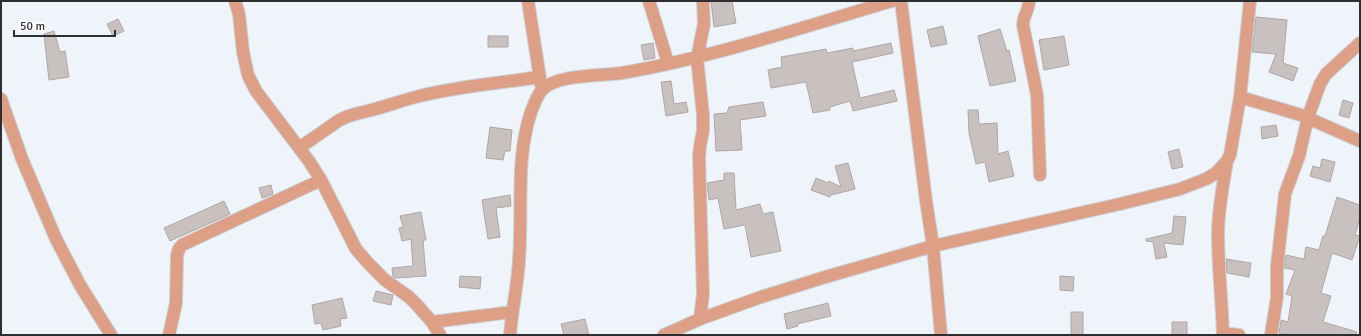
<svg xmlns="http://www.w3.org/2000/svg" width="1361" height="336" viewBox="0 0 1361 336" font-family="Signika,sans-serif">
<rect width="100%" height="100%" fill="#eff3fa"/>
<path fill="#c9c1bf" stroke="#afa6a5" d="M711,1H732L736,23L714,27Z
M1256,17L1287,20L1283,63L1298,68L1293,81L1269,72L1276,54L1252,52Z
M118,19L124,31L113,36L107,24Z
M943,26L947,44L931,47L927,30Z
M1000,29L1007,51L1009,50L1016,81L990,86L978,36Z
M54,31L60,52L65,51L69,77L49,80L44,34Z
M488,36H508V47H488Z
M1064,36L1069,65L1044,70L1039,40Z
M653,43L655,58L644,60L641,45Z
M891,43L893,53L852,62L860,98L894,90L897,101L853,111L850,101L830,107V110L813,113L806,82L771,88L768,70L782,67L781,57L826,49L827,53L853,48V51Z
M671,81L674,104L686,102L688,112L666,116L661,82Z
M1343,100L1353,103L1349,118L1339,115Z
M763,102L766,116L740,120L742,150L716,151L714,114L727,113L729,107Z
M968,110H978L979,124L997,123L998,154L1008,151L1014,176L989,182L985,162L976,164L969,133Z
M1276,125L1278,136L1262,139L1261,127Z
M490,127L512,130L510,151H505L503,160L486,158Z
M1179,149L1183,167L1172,169L1168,152Z
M1322,159L1335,162L1330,182L1310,176L1313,166L1320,168Z
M848,163L855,189L831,195L830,197L811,190L816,178L828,183L829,181L841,187L835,166Z
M724,173H734L736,210L760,204L763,214L773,212L781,251L751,257L745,225L724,229L718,198L709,200L707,183L724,180Z
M271,185L273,194L262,198L259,188Z
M510,195L511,206L496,208L500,237L488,239L482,200Z
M1337,197L1360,205V218L1355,235L1360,236L1352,260L1332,253L1321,293L1331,296L1323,322L1357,332L1356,335H1292L1279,333L1281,320L1288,322L1292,296L1286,294L1295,270L1284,268L1286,255L1304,259L1306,247L1319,250L1323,236H1325Z
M224,201L230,214L170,241L164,228Z
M421,212L426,240H423L426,276L395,278L393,277L392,268L413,266L411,239L402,241L399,228L403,227L400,216Z
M1174,216L1186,217L1183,245L1164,243L1167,257L1156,259L1153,242L1146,241V239L1172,233Z
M1226,259L1251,263L1249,277L1227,273Z
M460,276L481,277L480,289L459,287Z
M1060,276L1074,277L1073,291L1060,290Z
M376,291L393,295L391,305L373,301Z
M342,298L347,318L340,319L341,326L323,330L321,323L315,324L312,305Z
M828,303L831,316L797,324L798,326L787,329L784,314Z
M1071,312H1083V335H1071Z
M585,319L589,335H564L561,324Z
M1172,322H1187V335H1172Z"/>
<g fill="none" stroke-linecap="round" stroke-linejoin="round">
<g stroke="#ccd0d6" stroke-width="14">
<path id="street" d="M235,1L239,14L243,52L248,75L256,91L309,161L321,180L356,249L369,264L385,280L409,297L417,305L432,322L440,335
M528,1L541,85
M649,1L668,63
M901,1L926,201L933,246L941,335
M1029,1C1029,10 1023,16 1023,25L1037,95L1040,175
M1240,97L1301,115L1360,141
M1,99L22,159L56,239L80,285L111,335
M299,148L338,121C349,114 362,113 375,109C390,105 404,100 419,96C459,86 500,83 540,77
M700,319L703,294L699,157L700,146L703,131V115L697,58L704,24L703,1
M432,322L512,312
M1223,333L1239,335
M169,335L176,303L177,255L179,249L182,245L321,180
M510,335C512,309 518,284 519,259C523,210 515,160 531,112C534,105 537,95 542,90C556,74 601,76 622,73C714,57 803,27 892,1
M664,335L700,319L761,297L822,278L933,246L1120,204L1180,189L1206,179L1216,173L1227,161L1230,155L1240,97L1250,1
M1223,335C1222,301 1218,268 1218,234C1218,210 1223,185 1227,161
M1271,335L1277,297V266L1285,194L1299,156L1308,117L1320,84L1326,74L1360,43"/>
</g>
<use href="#street" stroke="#dd9f86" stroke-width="12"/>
</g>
<rect width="1361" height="336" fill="none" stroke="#2c2e30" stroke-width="4"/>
<path d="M14 30v6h101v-6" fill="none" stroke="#2c2e30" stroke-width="2"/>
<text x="20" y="30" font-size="12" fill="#2c2e30" stroke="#ffffff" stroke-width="3" paint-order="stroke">50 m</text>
</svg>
